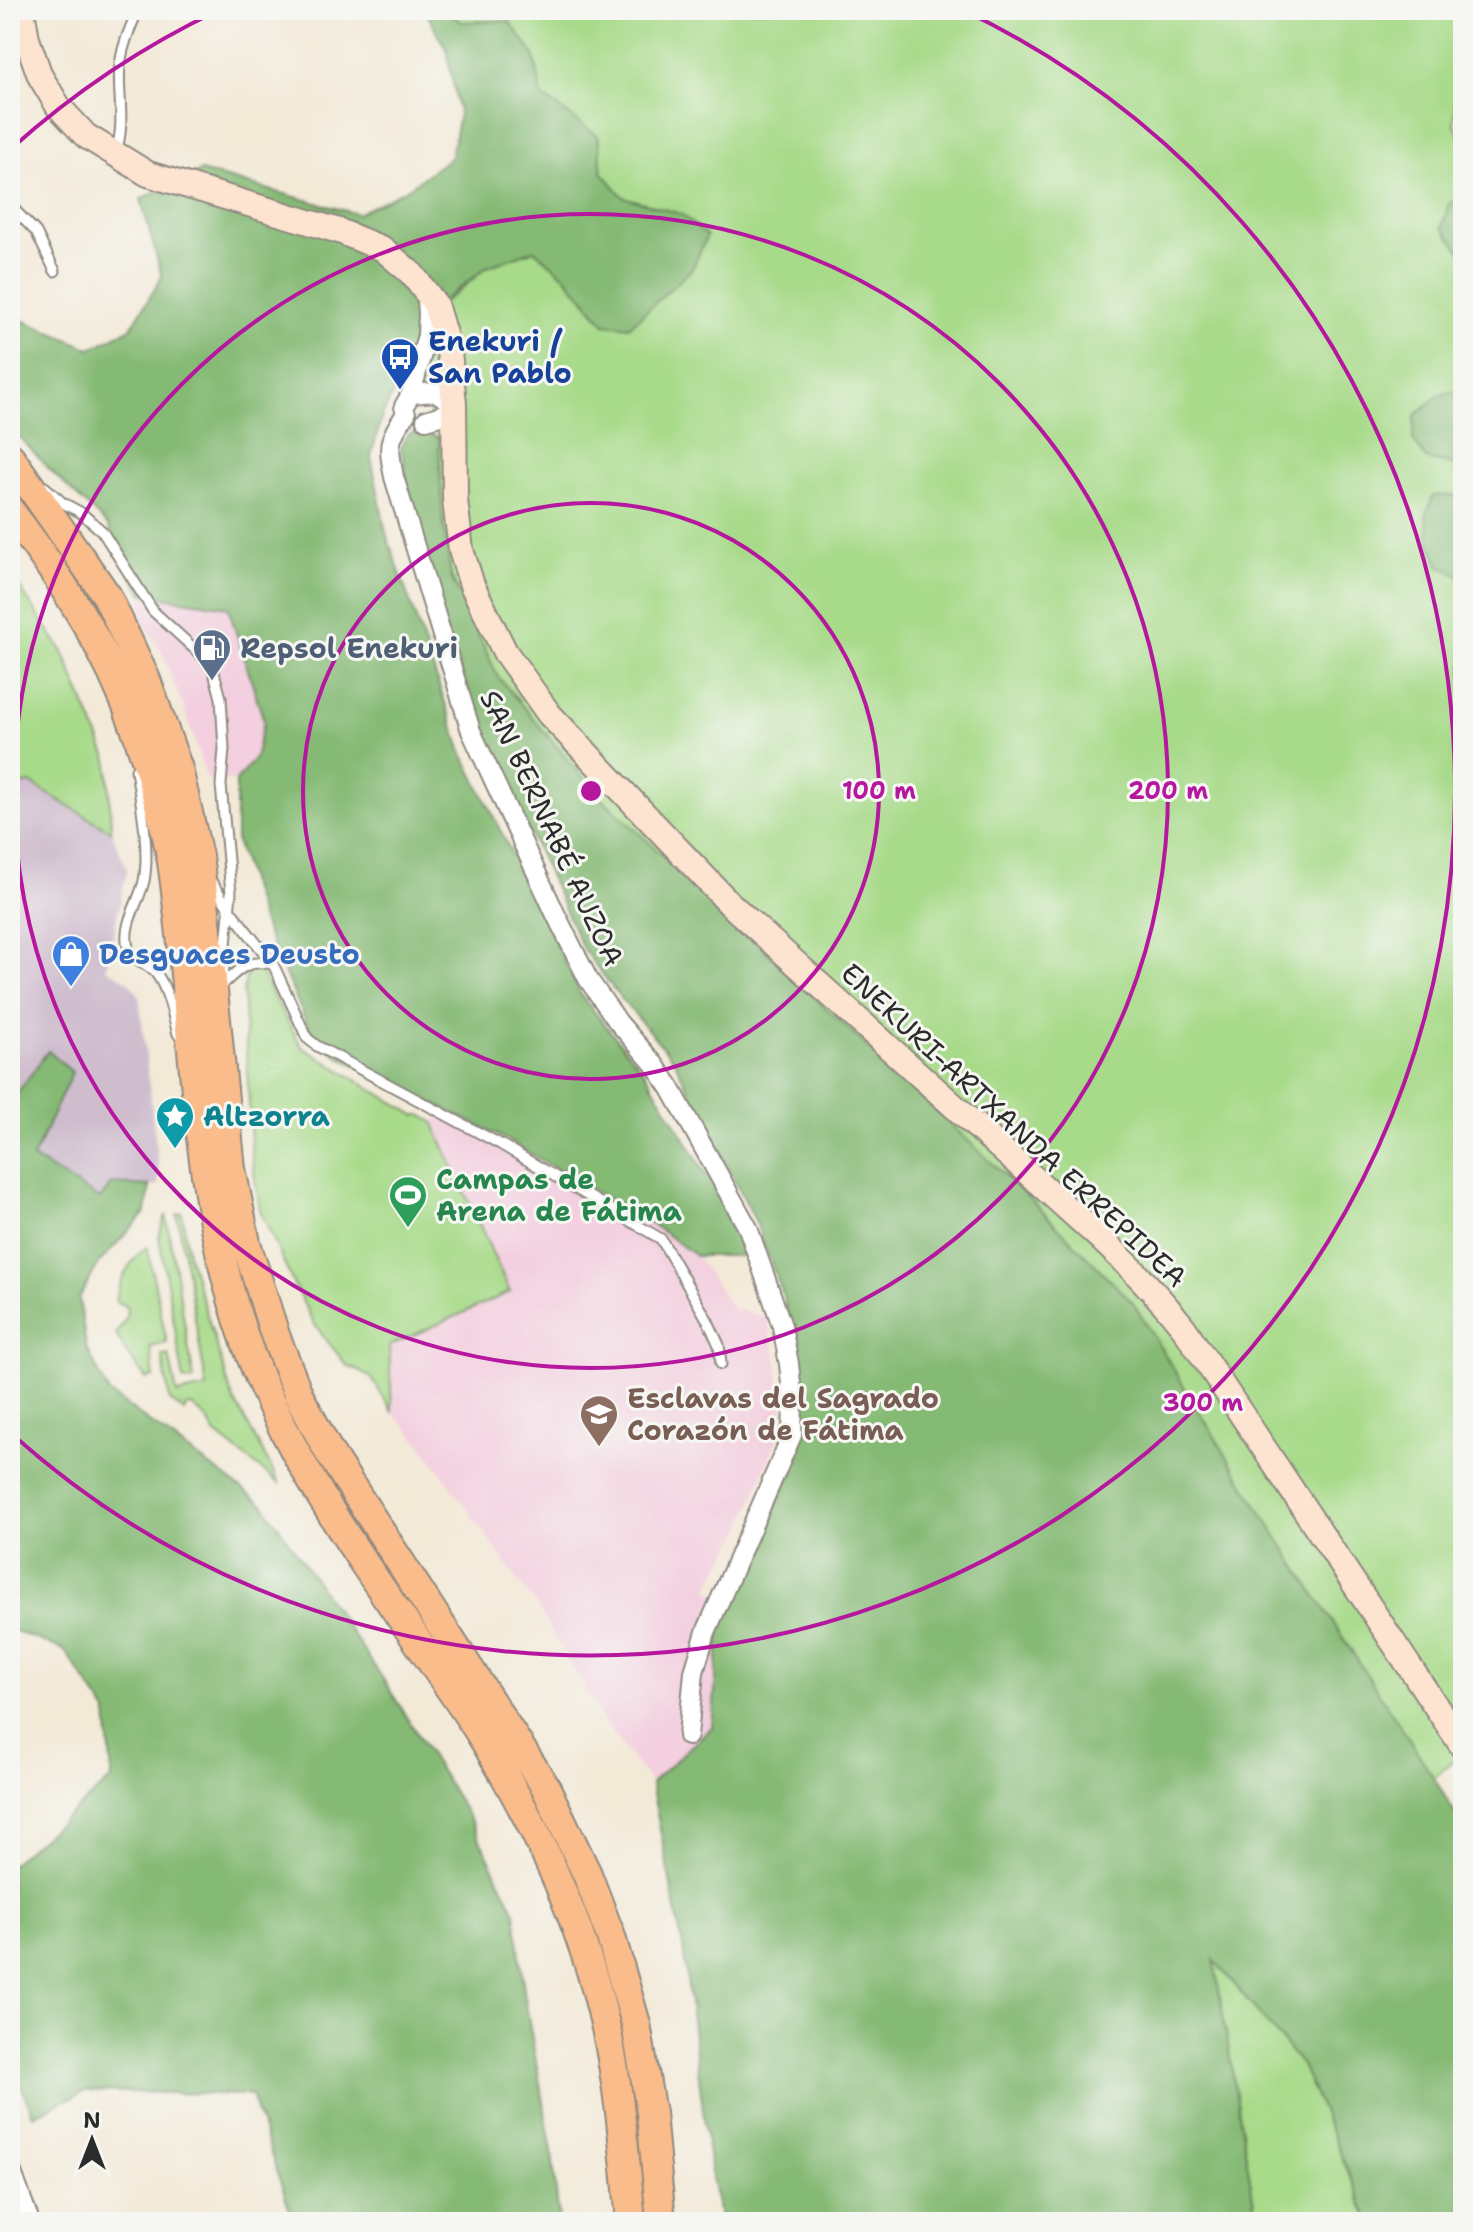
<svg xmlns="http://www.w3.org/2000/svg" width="1473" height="2232" viewBox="0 0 1473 2232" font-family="'Shantell Sans',sans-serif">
<rect width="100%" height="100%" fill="#f6f6f2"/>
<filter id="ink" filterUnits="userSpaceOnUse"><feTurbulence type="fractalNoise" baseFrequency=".0125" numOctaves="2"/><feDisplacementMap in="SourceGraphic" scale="16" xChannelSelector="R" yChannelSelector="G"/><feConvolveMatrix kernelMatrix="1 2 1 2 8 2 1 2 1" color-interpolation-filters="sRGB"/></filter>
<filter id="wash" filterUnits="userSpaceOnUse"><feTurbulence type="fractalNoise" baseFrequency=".006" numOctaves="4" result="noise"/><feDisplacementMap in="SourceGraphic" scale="32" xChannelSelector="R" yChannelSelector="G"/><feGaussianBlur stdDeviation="1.8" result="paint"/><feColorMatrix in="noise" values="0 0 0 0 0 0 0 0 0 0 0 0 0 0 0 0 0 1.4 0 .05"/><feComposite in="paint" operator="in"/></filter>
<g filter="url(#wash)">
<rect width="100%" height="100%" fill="#f3e9d7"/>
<path fill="#f3cfdf" d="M150,593L227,607L264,721L255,758L236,781L207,779L186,713L161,651L135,609Z
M447,1111L659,1229L696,1256L733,1309L767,1317L776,1356L784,1421L742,1529L707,1589L731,1604L720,1629L712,1727L651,1783L606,1725L540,1611L418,1440L392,1411L389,1346L421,1115L433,1122Z"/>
<path fill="#cfbdce" d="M30,783L111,831L127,870L106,969L127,980L139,995L159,1172L158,1186L111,1184L100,1199L32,1158L72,1072L48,1051L10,1103V787Z"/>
<path fill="#a7da89" stroke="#69825a" stroke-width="2" d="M443,10H1094L1099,12L1103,10H1243L1263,21L1286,10H1463V93L1456,98L1454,122L1463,142V196L1449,204L1442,227L1463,254V390L1439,395L1426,459L1454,465L1463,472V498L1454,495L1459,577L1463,578V1751L1434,1778L1256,1504L1133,1303L1027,1196L596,793L498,677L451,577L442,512L439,438L410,357L417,321L459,291L487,267L534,250L565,276L605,324L681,214L623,197L602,172L598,136L542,96L534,55L509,21L462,22Z
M10,573L63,652L108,760L111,831L30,783L10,787Z
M259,970L302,1047L415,1115H421L433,1122L510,1292L389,1346L392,1411L370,1376L347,1366L315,1325L293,1283L260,1210L252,1160L243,991L247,973Z
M182,1213L188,1254L232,1396L280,1484L216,1434L206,1418L192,1406L186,1407L184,1411L170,1401L162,1356L169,1355L177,1394L207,1388L177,1214Z
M166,1215L194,1380L184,1381L159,1236Z
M147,1247L167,1343L150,1347L154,1377L146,1379L126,1352L116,1334L125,1320L127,1313L126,1306L115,1301C120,1280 130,1260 147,1247Z
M1213,1959L1302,2065L1370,2222H1257Z"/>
<path fill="#85ba75" stroke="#587250" stroke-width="2" d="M425,10H443L462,22L509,21L534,55L542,96L598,136L602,172L623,197L681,214L707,236L692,269L629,327L605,324L565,276L534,250L487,267L417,321L410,357L382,416L371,456L386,533L462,752L582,997L646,1074L715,1189L743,1256H696L659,1229L505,1139L341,1058L313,1037L263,924L236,840V781L255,758L264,721L228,607L143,594L121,559L108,526L54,474L10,427V315L91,349L131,328L162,277L141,199L201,171L357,214L407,189L451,157L459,113L446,49Z
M1463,196V254L1442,227L1449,204Z
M1463,390V472L1454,465L1426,459L1413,440L1415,416L1439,395Z
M411,433H426L439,438L442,512L451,577L498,677L596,793L1027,1196L1133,1303L1256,1504L1434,1778L1463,1827V2222H1370L1302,2065L1214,1960L1257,2222H721L710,2167L683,1947L651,1783L712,1727L720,1629L794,1466L806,1390L782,1292L755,1220L674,1060L620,997L583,949L477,718L423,565L401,448L406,437Z
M1454,495L1463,498V578L1439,565L1429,539L1426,516L1433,496Z
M48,1051L72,1072L33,1158L100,1199L111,1184L150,1186L146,1212L99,1263L79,1298L86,1347L109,1393L264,1505L383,1679L471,1821L515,1912L525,1999L552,2151L559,2222H294L251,2095L87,2091L33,2115L10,2059V1865L112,1779L107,1712L64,1650L10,1629V1103Z"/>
</g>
<g filter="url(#ink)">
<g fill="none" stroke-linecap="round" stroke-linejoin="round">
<g stroke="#8f8a81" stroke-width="13">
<path id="lane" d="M116,151C126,123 117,93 120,64C123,44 130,28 138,10
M10,205L36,232L55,271
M45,487L63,503L80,512L102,531L153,611L212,665L221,698L224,749L221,785L231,893L223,976
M136,770C141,802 150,850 144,881C139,903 122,924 128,947C132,962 150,963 158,976C169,993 173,1016 178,1034
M211,881L230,910L273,964L307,1038L317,1046L500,1144L661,1239L708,1321L719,1345L721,1364
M222,985C240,968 248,959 273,964"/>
</g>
<g stroke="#8f8a81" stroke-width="22">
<path id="street" d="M411,394L436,392L454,404L443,415L426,420
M406,414C387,440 388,446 394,477L471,731L556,915L588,979L618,1022L654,1064L670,1087L748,1228L782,1326L789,1364L793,1403L792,1435L706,1632L694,1672L688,1736
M406,414L404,406L411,394L427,335L428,314L427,300
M10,2167L30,2222"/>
</g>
<g stroke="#8f8a81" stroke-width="28">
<path id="secondary" d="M22,10L27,39L40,76L58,106L86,136L148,174L339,231L383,249L412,274L435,304L449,351L454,404L455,500L461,550L472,585L505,652L549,714L730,904L1099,1237C1130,1266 1158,1295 1184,1328L1463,1747"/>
</g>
<g stroke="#8f8a81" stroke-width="32">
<path id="primary" d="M10,457L107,596L146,680L178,769L198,856L204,901L231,1169L246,1243L275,1335L299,1396L329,1452L545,1786L587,1874L611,1937L636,2024L651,2113L661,2222
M10,511C78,600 126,681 155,790C162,814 168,838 172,862C195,1016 191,1173 239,1322C279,1448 357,1553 431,1661C448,1686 467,1712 483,1738C538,1829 583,1924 606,2028C620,2092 625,2157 631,2222"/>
</g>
<use href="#lane" stroke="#fff" stroke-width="9"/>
<use href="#street" stroke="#fff" stroke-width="18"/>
<use href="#secondary" stroke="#fde4d1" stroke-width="24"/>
<use href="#primary" stroke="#fabc8b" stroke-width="28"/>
</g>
</g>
<g fill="none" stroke="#b5179e" stroke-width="4">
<circle cx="591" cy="791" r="288"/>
<circle cx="591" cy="791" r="577"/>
<path d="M12 148A865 865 0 0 1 219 10M963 10A865 865 0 1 1 12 1434"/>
</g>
<defs>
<g id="bus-pin" transform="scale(2)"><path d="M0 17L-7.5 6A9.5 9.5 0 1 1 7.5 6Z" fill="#1a4fb4" stroke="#f6f6f2"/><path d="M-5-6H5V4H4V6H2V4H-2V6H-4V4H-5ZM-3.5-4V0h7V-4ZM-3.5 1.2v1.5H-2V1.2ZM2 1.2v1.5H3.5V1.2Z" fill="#fff"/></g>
<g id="fuel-pin" transform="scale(2)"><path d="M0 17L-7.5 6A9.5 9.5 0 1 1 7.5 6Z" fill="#5c6f8a" stroke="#f6f6f2"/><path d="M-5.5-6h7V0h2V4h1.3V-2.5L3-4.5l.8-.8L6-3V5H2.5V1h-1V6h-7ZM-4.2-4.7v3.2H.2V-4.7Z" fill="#fff"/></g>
<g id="shop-pin" transform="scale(2)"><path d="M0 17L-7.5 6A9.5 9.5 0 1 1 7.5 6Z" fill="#3f7fe0" stroke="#f6f6f2"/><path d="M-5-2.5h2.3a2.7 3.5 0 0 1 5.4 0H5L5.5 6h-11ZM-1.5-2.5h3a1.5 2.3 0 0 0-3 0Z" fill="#fff"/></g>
<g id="sight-pin" transform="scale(2)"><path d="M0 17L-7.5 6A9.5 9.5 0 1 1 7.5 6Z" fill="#0f9aa8" stroke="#f6f6f2"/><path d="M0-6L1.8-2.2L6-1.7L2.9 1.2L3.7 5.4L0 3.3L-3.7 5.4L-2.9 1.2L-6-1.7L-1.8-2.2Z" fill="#fff"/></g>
<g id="stadium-pin" transform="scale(2)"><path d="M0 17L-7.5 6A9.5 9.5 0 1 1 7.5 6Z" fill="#2e9e5b" stroke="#f6f6f2"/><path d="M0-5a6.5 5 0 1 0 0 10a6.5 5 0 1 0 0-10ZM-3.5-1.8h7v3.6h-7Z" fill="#fff"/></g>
<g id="school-pin" transform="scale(2)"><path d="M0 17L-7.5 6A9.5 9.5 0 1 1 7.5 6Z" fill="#8d6e63" stroke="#f6f6f2"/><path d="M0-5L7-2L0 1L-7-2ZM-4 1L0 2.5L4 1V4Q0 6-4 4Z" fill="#fff"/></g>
</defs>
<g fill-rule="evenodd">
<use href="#bus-pin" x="400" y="357"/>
<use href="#fuel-pin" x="212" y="648"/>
<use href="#shop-pin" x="71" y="954"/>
<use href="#sight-pin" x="175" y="1116"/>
<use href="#stadium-pin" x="408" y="1195"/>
<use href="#school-pin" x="599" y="1414"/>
</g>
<g text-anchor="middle" stroke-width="6" stroke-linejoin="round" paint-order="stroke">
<g font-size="28" font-weight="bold" fill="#164399" stroke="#f6f6f2" text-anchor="start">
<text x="428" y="351">Enekuri /<tspan x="428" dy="32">San Pablo</tspan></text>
</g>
<g font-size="28" font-weight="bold" fill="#4e5e75" stroke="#f6f6f2" text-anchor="start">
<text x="240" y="658">Repsol Enekuri</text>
</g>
<g font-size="28" fill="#2b2b2b" stroke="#f6f6f2">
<text transform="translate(552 828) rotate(65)" y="10">SAN BERNABÉ AUZOA</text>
<text transform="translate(1014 1125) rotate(43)" y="10">ENEKURI-ARTXANDA ERREPIDEA</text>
</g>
<g font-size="28" font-weight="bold" fill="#366cbe" stroke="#f6f6f2" text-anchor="start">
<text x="99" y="964">Desguaces Deusto</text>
</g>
<g font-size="28" font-weight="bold" fill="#0d838f" stroke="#f6f6f2" text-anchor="start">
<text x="203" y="1126">Altzorra</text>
</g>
<g font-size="28" font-weight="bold" fill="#27864d" stroke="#f6f6f2" text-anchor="start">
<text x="436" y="1189">Campas de<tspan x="436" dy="32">Arena de Fátima</tspan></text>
</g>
<g font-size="28" font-weight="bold" fill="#785e54" stroke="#f6f6f2" text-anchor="start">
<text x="627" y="1408">Esclavas del Sagrado<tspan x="627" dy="32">Corazón de Fátima</tspan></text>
</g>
</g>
<circle cx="591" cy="791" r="12" fill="#b5179e" stroke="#f6f6f2" stroke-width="4"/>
<g font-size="24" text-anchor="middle" font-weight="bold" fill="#b5179e" stroke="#f6f6f2" stroke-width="6" stroke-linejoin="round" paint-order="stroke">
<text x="879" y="799">100 m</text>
<text x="1168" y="799">200 m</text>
<text x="1203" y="1411">300 m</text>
</g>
<rect width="1473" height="2232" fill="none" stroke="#f6f6f2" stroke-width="40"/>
<g transform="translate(92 2140)" stroke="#f6f6f2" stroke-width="6" paint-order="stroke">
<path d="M0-6L14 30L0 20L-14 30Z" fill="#2b2b2b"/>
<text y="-12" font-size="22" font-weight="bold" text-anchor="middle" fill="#2b2b2b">N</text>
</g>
</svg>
